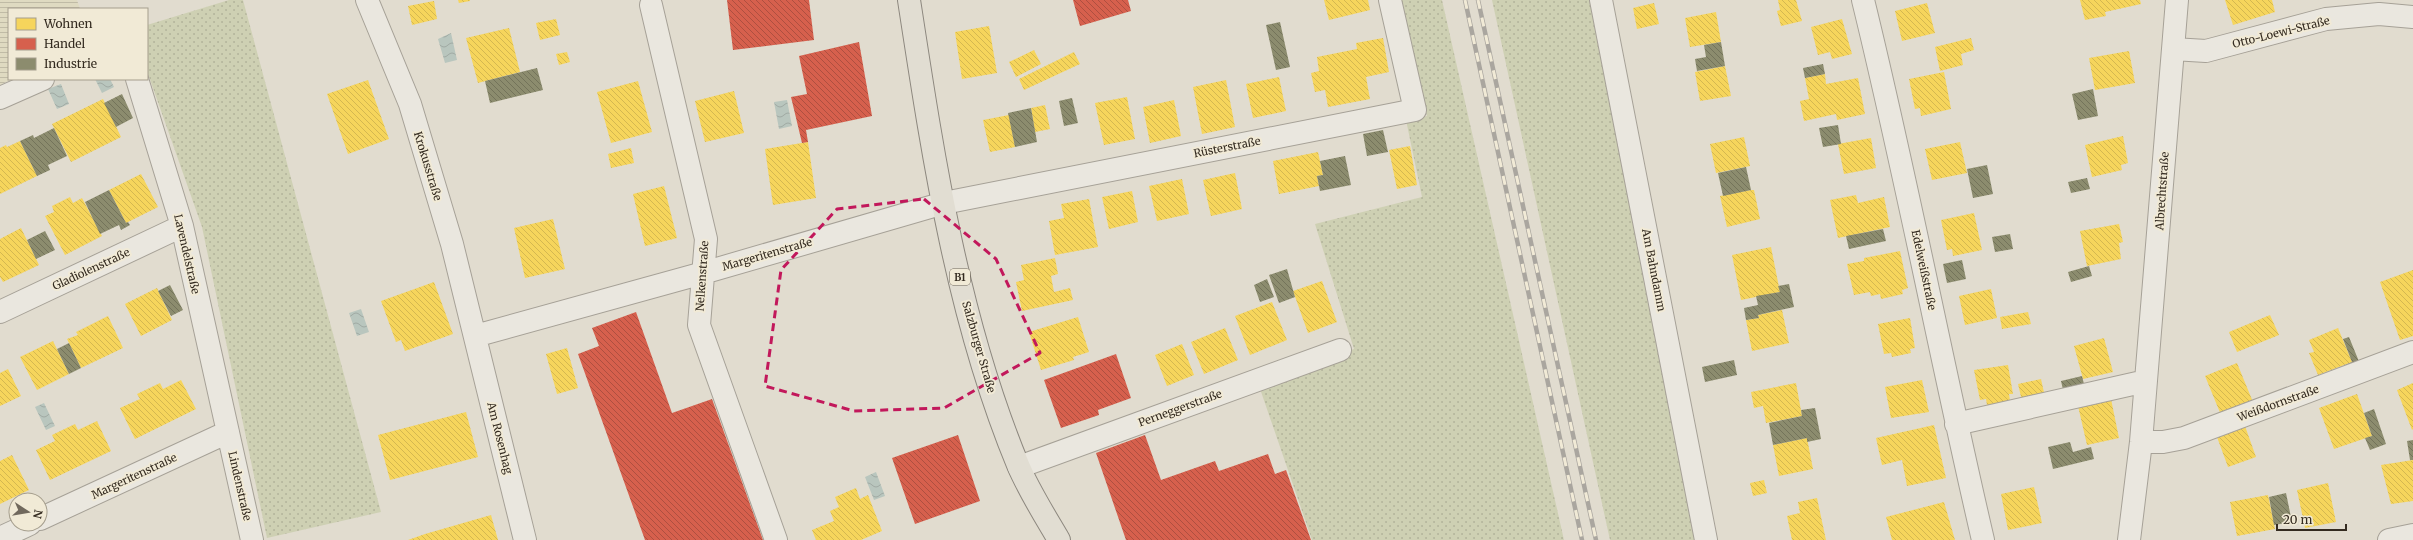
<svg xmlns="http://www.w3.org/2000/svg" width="2413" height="540" viewBox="0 0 2413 540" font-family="Merriweather,serif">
<defs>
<pattern id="farmland-rules" width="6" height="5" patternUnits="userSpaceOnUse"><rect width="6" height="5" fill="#dfdac1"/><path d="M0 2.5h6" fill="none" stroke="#c0bba6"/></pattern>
<pattern id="grass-dots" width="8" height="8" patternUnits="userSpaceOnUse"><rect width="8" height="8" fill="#ced0b3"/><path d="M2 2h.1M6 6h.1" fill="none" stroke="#b2b39a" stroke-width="1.8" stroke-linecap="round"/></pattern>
<pattern id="water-waves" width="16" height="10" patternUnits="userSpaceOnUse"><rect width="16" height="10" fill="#b9c6be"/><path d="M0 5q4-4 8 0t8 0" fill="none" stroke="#a0aaa3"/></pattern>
<pattern id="homes-back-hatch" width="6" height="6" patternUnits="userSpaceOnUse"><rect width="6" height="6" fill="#f6d55c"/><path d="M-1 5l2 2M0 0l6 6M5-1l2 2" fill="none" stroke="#d4b750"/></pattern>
<pattern id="shops-back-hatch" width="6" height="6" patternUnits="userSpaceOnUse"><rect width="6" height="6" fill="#d6604d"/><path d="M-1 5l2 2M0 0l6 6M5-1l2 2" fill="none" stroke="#ae4f40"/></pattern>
<pattern id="industry-back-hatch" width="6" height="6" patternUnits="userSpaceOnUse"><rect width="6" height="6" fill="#8c8c6e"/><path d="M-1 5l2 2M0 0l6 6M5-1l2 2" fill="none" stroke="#73735a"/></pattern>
</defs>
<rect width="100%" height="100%" fill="#e1dccf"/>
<path fill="url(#farmland-rules)" d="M0,0H77L80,9H9V79H12L0,85Z"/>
<path fill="url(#grass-dots)" d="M229,0H243L381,512L267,538L202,227L147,71V25Z
M1401,0H1442L1564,540H1312L1257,380L1354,349L1315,224L1422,197L1406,120L1427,116Z
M1492,0H1593L1701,540H1610Z"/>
<path fill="url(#water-waves)" d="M451,33L457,60L445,63L438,39Z
M95,79H110L114,87L102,93Z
M61,84L69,104L57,109L48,89Z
M787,100L792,126L779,129L774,102Z
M361,309L369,332L357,336L349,313Z
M44,403L55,426L46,430L35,407Z
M876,472L885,496L874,500L865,477Z"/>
<path fill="url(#homes-back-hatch)" d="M458,0H470V1L459,3Z
M1324,0H1368L1370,10L1329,20Z
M1778,0H1796L1802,21L1781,26L1777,11L1780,10Z
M2080,0H2140L2141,4L2105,12L2106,16L2085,20Z
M2225,0H2272L2275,12L2233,25Z
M434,1L437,19L412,25L408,6Z
M1654,3L1659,24L1637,29L1633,8Z
M1927,3L1935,33L1902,41L1895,11Z
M1716,12L1721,42L1690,47L1685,18Z
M556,19L560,35L540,40L536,23Z
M1842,19L1852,54L1832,59L1830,52L1818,55L1811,27Z
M989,26L997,73L962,79L955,32Z
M509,28L520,72L478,83L466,38Z
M1383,38L1389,72L1366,77L1370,99L1328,107L1325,90L1315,92L1311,73L1319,71L1317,57L1357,49L1356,43Z
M1971,38L1974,50L1961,54L1963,65L1940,71L1935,47Z
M1034,50L1041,64L1016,77L1009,62Z
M2129,51L2135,83L2095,90L2089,58Z
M567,52L570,62L559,65L556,54Z
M1074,52L1080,64L1024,90L1019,79Z
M1725,66L1731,96L1700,101L1695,72Z
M1944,72L1951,109L1921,116L1920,108L1915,109L1909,79Z
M1825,74L1826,84L1858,78L1865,114L1837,120L1836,114L1804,121L1800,101L1809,99L1805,78Z
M1279,77L1286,111L1253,118L1246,84Z
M368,80L389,139L348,154L327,94Z
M1226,80L1235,127L1202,134L1193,87Z
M638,81L652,132L611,143L597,92Z
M734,91L744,133L705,142L695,101Z
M1127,97L1135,139L1104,145L1095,103Z
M103,99L121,137L71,162L52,124Z
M1174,100L1181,136L1150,143L1143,107Z
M1045,105L1050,129L1035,132L1031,108Z
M1009,115L1015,147L990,152L983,120Z
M2123,136L2128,163L2121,165L2122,170L2092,177L2085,145Z
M1744,137L1750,166L1716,173L1710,144Z
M1871,138L1876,168L1844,174L1838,144Z
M20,141L37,176L0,194V148L6,145L7,147Z
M808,142L816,198L773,205L765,149Z
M1960,142L1967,173L1932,180L1925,149Z
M1410,146L1417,185L1397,189L1389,150Z
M631,148L634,163L611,168L608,154Z
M1318,152L1323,175L1317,176L1319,186L1279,194L1273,161Z
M1235,173L1242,209L1211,216L1203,180Z
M141,174L158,207L126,223L109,190Z
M1182,179L1189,214L1157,221L1149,186Z
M664,186L677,238L645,246L633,194Z
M1751,190H1754L1760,219L1727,227L1720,196Z
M1132,191L1138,222L1109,229L1102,197Z
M1856,195L1858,203L1884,197L1890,227L1838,238L1830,200Z
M70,197L73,203L82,198L102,236L65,255L45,216L54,212L52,206Z
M1089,199L1098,247L1055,255L1049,221L1064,218L1061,204Z
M1974,213L1982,250L1953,256L1952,249L1947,250L1941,220Z
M553,219L565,269L525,278L514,228Z
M2119,224L2123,242L2119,243L2121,259L2087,266L2080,231Z
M21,228L39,265L3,282L0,277V239Z
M1771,247L1780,292L1741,300L1732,255Z
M1900,251L1908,288L1902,290L1903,294L1881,299L1880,294L1871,296L1870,292L1854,295L1847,264L1864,261V258Z
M1055,258L1058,274L1051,276L1054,292L1070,288L1073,300L1022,311L1016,282L1024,280L1021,265Z
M2413,270V336L2400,340L2380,282Z
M1322,281L1337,322L1308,333L1293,291Z
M434,282L453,334L405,351L401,340L396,342L381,301Z
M157,288L172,320L141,336L125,304Z
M1991,289L1997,318L1965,325L1959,296Z
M1272,302L1287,340L1250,355L1235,316Z
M1782,310L1789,343L1752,351L1746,320L1759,318L1758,315Z
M2028,312L2031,324L2002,329L2000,317Z
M2270,315L2279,335L2237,352L2229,332Z
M108,316L123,348L81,368L67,339L78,335L76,332Z
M1078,317L1089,352L1073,357L1074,360L1041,370L1029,332Z
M1910,318L1915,348L1910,349L1911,353L1892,357L1891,353L1884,354L1878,324Z
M1225,328L1238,360L1204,374L1191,342Z
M2338,328L2352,362L2318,375L2309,353L2314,352L2309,340Z
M2104,338L2113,372L2083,379L2074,346Z
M53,341L69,374L37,390L20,357Z
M1182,344L1194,375L1167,386L1155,355Z
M567,348L578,388L557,394L546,354Z
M2237,363L2253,402L2221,415L2205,376Z
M2008,365L2013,394H2009L2010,401L1987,405L1986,399L1980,400L1974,370Z
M8,369L21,396L0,406V373Z
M2041,379L2045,397L2022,401L2018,384Z
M181,380L196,409L135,439L120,408L140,399L137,394L160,383L163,389Z
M1922,380L1929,412L1891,418L1885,387Z
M1796,383L1802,416L1766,423L1763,406L1754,408L1751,392Z
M2413,383V429L2412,430L2397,390Z
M2357,394L2372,436L2334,449L2319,408Z
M2111,399L2119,438L2087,445L2078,406Z
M466,412L478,457L390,480L378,435Z
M97,421L111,451L50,480L36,450L55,441L52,435L75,424L78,430Z
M1934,425L1946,478L1907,486L1902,460L1882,465L1876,438Z
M2245,426L2256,457L2228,467L2217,437Z
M1807,438L1813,469L1779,476L1773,445Z
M12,455L29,490L0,504V461Z
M2413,460V501L2391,504L2381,465Z
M1764,480L1767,493L1753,496L1750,483Z
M2328,483L2336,522L2305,528L2297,490Z
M2034,487L2042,523L2008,530L2001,494Z
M856,488L860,499L868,495L882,531L861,540H816L812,530L834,521L830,511L839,507L835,497Z
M2268,495L2275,529L2237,536L2230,502Z
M1817,498L1826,540H1792L1787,516L1800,513L1798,502Z
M1944,502L1955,540H1892L1886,517Z
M491,515L498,540H408L425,534Z"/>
<path fill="url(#shops-back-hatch)" d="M727,0H809L814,40L733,50Z
M1073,0H1128L1131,11L1080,26Z
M859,42L872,116L806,130L808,142L802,143L791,97L807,94L799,56Z
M636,312L672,413L712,399L763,540H645L578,354L599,346L592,328Z
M1116,354L1131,398L1098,410L1099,415L1061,428L1044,380Z
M958,435L980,501L915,524L892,458Z
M1145,435L1161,480L1215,461L1219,471L1268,454L1275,474L1286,470L1311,540H1126L1096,453Z"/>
<path fill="url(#industry-back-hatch)" d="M1280,22L1290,67L1276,70L1266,25Z
M1721,42L1725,66L1697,71L1695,59L1706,57L1704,45Z
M1823,64L1825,74L1805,78L1803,68Z
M537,68L543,90L490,103L485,81Z
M2093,89L2098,116L2078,120L2072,94Z
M122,94L133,118L116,127L104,103Z
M1072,98L1078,123L1064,126L1059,101Z
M1031,108L1037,142L1015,147L1008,113Z
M1838,125L1841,144L1823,147L1819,128Z
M54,128L67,156L48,165L50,170L37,176L20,141L33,135L34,138Z
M1383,130L1388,152L1367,156L1363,134Z
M1345,156L1351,185L1320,191L1317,176L1323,175L1320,161Z
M1987,165L1993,194L1973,198L1967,169Z
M1746,167L1751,190L1723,196L1718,173Z
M2087,178L2090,189L2071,193L2068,182Z
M109,190L126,223L128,222L130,225L121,230L119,225L100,234L85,202Z
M1883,229L1886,241L1849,249L1846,236Z
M45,231L55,250L36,259L27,240Z
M2010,234L2013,249L1995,252L1992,237Z
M1962,260L1966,279L1947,283L1943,264Z
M2089,266L2092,276L2071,282L2068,272Z
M1287,269L1295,297L1279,303L1269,275Z
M1267,279L1274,297L1260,302L1254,285Z
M1789,284L1794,307L1758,315L1759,318L1746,320L1744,308L1758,305L1756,296L1780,292L1778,286Z
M170,285L183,310L171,316L158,291Z
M2349,337L2360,364L2347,369L2345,365L2352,362L2343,339Z
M69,343L81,368L69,374L57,349Z
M1734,360L1737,375L1705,382L1702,367Z
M2082,376L2085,388L2064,394L2061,381Z
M1815,408L1821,439L1807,442V438L1773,445L1769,423L1802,416L1801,410Z
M2374,409L2386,444L2370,450L2365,438L2372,436L2364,413Z
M2413,440V460H2410L2407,441Z
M2070,442L2073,452L2091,447L2094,459L2053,469L2048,447Z
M2286,493L2292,522L2274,525L2269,497Z"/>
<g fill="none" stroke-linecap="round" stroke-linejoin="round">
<g stroke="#a6a197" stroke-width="24">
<path id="minor" d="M367,0L410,104L452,244L525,540
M1601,0L1706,540
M1863,0C1907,179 1941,360 1983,540
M651,5L706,239L699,325L776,540
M2173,49L2206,51L2326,19L2379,14L2413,17
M137,79L182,226L252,540
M0,98L43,79
M0,312L182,226
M475,336L703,273L944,203L1415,110L1390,0
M1956,424L2146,381
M2141,442H2163L2184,438L2413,352
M1019,467L1340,350
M40,519L228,432
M0,538L30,524
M2129,540L2141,442L2177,0
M2389,540L2413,535"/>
</g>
<g stroke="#8c877e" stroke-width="24">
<path id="major" d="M909,0C933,156 957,318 1018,465C1029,491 1045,516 1059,540"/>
</g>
<use href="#minor" stroke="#eae7df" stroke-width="22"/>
<use href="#major" stroke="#e1ddd2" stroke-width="22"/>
<g stroke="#aaa69f" stroke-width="4.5">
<path id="rail" d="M1465,0L1582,540
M1478,0L1596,540"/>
</g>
<use href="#rail" stroke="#f1ead6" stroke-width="3" stroke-dasharray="9" stroke-linecap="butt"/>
</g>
<path fill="none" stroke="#c2185b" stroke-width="3" stroke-dasharray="8 5" stroke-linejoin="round" d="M924,199L996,259L1040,353L944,408L854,411L765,386L781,270L837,209Z"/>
<g text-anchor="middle" stroke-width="4" stroke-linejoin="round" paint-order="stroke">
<rect fill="#f1ead6" stroke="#6d6457" stroke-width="1" x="950" y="269" width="20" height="16" rx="3"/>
<g font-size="10" font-weight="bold" fill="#342b20">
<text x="960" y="281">B1</text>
</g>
<g font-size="11" fill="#342b20" stroke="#f1ead6">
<text transform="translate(2281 32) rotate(-14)" y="4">Otto-Loewi-Straße</text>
<text transform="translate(1227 147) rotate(-11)" y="4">Rüsterstraße</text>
<text transform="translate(428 166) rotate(73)" y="4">Krokusstraße</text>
<text transform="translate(2162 191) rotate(-86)" y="4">Albrechtstraße</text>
<text transform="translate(187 254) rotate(77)" y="4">Lavendelstraße</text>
<text transform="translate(767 254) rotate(-16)" y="4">Margeritenstraße</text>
<text transform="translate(91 269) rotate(-25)" y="4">Gladiolenstraße</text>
<text transform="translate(1654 270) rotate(79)" y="4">Am Bahndamm</text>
<text transform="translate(1924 270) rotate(78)" y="4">Edelweißstraße</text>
<text transform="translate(702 276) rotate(-86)" y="4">Nelkenstraße</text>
<text transform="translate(979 347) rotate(74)" y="4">Salzburger Straße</text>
<text transform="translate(2278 403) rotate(-20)" y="4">Weißdornstraße</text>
<text transform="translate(1180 408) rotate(-20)" y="4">Perneggerstraße</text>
<text transform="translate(500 438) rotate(76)" y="4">Am Rosenhag</text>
<text transform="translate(134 476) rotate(-25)" y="4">Margeritenstraße</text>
<text transform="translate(240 486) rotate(77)" y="4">Lindenstraße</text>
</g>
</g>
<rect x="8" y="8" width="140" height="72" fill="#f1ead6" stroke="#a59e8d"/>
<rect x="16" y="18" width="20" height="12" fill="#f6d55c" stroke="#a59e8d"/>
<text x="44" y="28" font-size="12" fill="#342b20">Wohnen</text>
<rect x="16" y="38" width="20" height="12" fill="#d6604d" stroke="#a59e8d"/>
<text x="44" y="48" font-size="12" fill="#342b20">Handel</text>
<rect x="16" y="58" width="20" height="12" fill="#8c8c6e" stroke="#a59e8d"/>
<text x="44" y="68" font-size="12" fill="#342b20">Industrie</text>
<g transform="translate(28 512) rotate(102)"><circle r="19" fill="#f1ead6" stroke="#a59e8d"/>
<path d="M0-3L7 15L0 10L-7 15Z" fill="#71695d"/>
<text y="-6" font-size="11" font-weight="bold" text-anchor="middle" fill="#342b20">N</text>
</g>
<path d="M2277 524v6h69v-6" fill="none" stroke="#342b20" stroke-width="2"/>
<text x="2283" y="524" font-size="12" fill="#342b20" stroke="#f1ead6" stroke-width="3" paint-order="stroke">20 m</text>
</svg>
